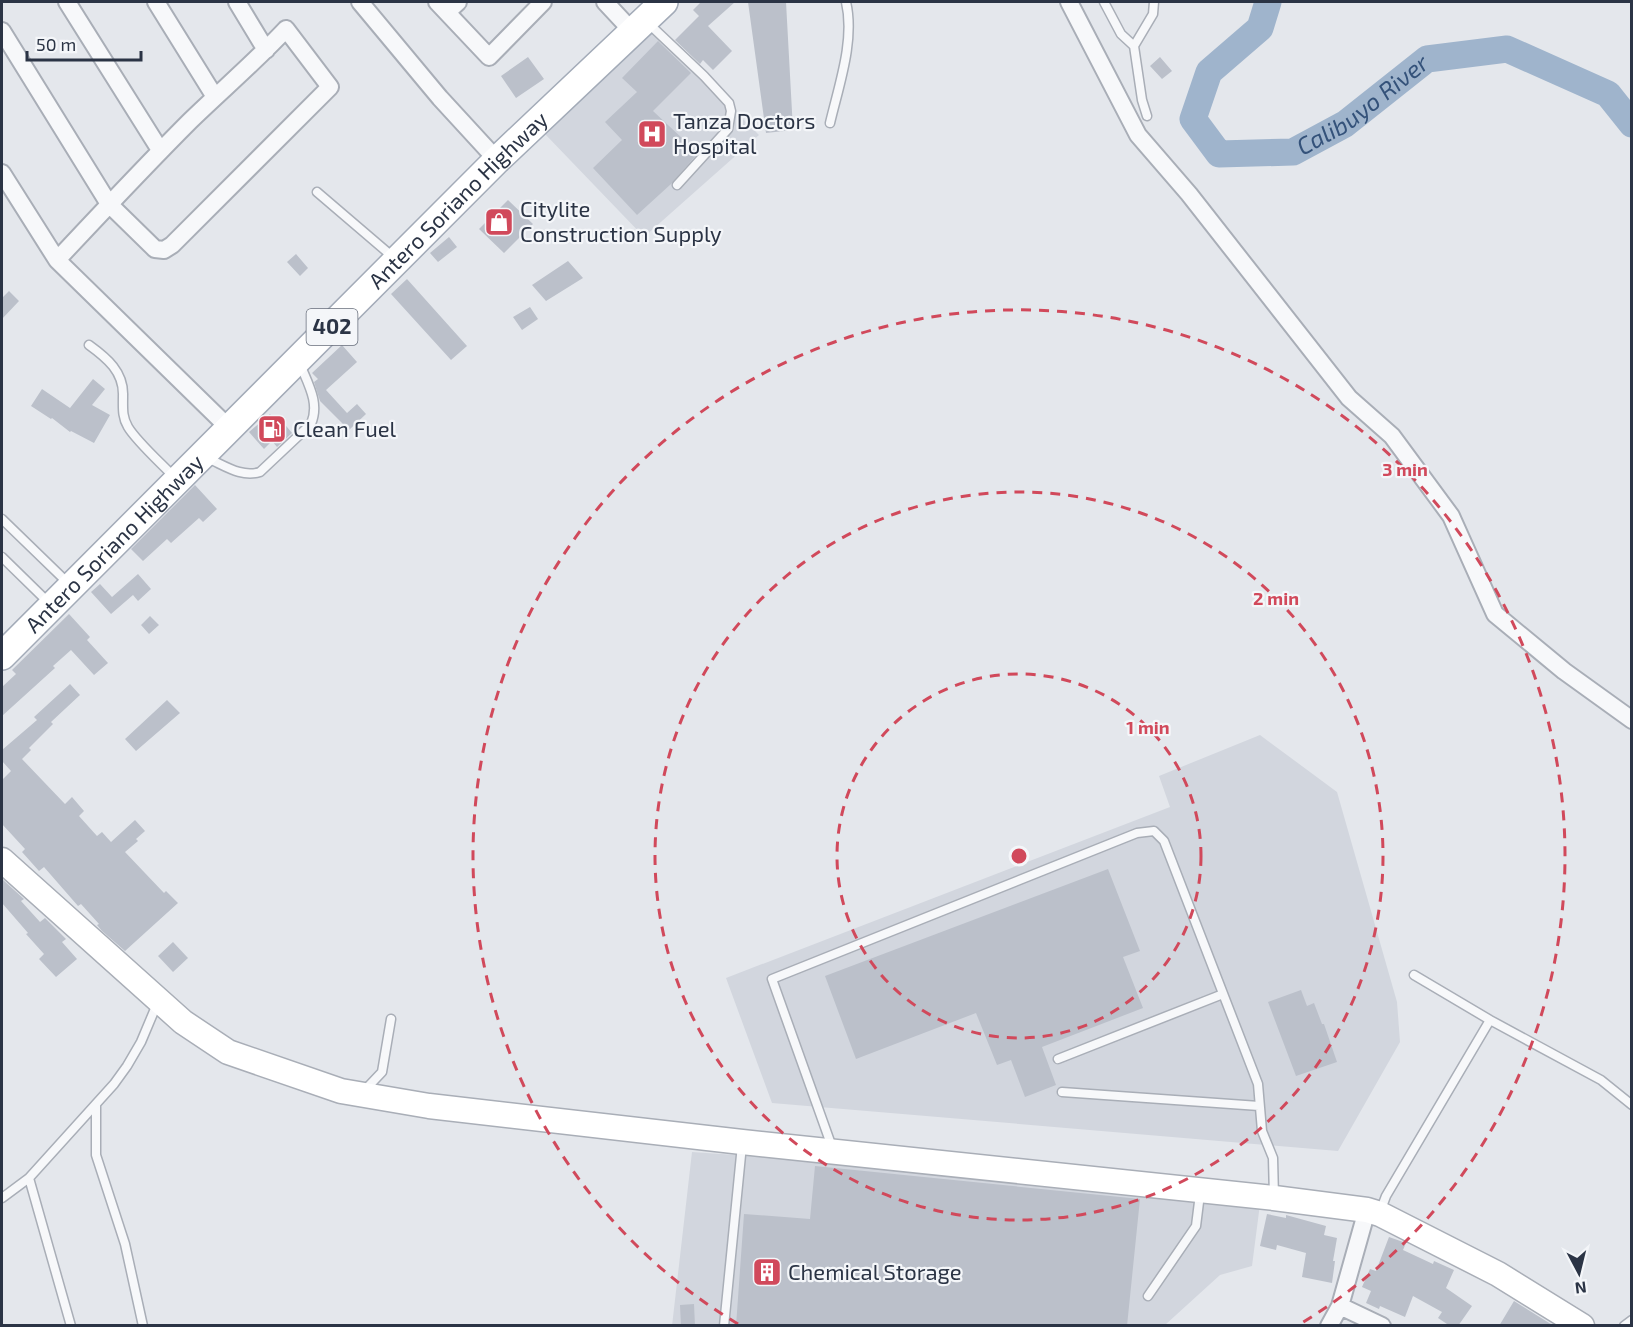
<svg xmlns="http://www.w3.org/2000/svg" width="1633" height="1327" viewBox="0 0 1633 1327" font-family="'Exo 2',sans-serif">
<rect width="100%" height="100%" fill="#e4e7ec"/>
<path fill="#d2d6de" d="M654,31L759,135L644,237L545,134Z
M1260,735L1337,792L1397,1002L1400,1042L1338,1151L772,1103L726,978L1170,807L1159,776Z
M692,1152L808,1160L1260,1204L1252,1266L1220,1275L1165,1325L672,1326Z"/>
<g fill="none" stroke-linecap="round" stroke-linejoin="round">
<path stroke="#9fb4cc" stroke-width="27" id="s1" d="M1268,2L1260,28L1209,72L1193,119L1219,154L1293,152L1345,124L1427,59L1507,49L1608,94L1632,124"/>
</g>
<path fill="#bbc0ca" d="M701,2H735L708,26L732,51L713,70L703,60L700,64L675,40L699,16L693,10Z
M748,2H786L793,130L766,133Z
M658,41L691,73L653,111L698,153L671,184L637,215L593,168L622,140L605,122L637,92L622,78Z
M528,57L544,79L516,98L501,76Z
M1160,57L1172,71L1162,79L1150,66Z
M508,200L533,224L504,253L479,229Z
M449,237L457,247L438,262L430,253Z
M296,254L308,268L300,276L287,262Z
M568,261L583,278L546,301L532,285Z
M407,279L467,346L451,360L391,294Z
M9,291L19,301L2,319V298Z
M530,307L538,319L522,330L513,317Z
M342,345L357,362L326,390L347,413L357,404L366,414L349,430L320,401L314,382L318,379L312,373Z
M93,379L105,389L92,405L110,415L94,443L71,431L70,432L52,418L51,419L31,406L42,389L70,408Z
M270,414L273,418L277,415L292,433L277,447L272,441L264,449L249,432Z
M195,485L217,509L203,522L199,518L171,543L167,539L143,561L131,549Z
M138,574L151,589L138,601L133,595L111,614L91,592L100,584L112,597Z
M69,614L90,637L87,640L108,663L94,675L71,650L53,666L55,668L2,716V687L16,674L12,670Z
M150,616L159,625L149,634L141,625Z
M70,684L80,695L51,722L53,724L29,748L31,750L22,759L65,804L72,797L84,811L79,816L97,836L102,832L111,842L135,820L145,831L136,839L138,841L125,852L164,893L166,891L178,903L125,951L102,931L97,925L99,924L81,904L78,906L44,867L39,871L22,852L25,849L2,824V780L11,771L2,761V750L37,720L34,717Z
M167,700L180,713L136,751L125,739Z
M1108,869L1140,951L1123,957L1143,1008L1042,1047L1056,1085L1025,1097L1011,1060L997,1065L976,1013L856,1059L825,976Z
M2,879L24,899L21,901L40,922L45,918L66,939L62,942L77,959L56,977L39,959L44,954L26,934L28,933L2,903Z
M173,942L188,958L173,972L158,956Z
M1301,990L1307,1006L1314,1003L1322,1024H1324L1337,1062L1296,1076L1268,1002Z
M815,1166L1140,1199L1127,1326H736L744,1214L810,1219Z
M1267,1214L1286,1218V1215L1326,1226L1324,1235L1337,1238L1333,1261H1335L1332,1283L1302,1277L1306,1253L1277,1245L1276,1250L1260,1246Z
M1389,1237L1406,1243L1403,1250L1433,1264L1434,1261L1454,1270L1446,1288L1472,1306L1458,1326H1450L1438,1318L1442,1312L1413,1296L1405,1317L1380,1306L1379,1309L1366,1303L1371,1291L1362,1287L1370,1269L1376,1271Z
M1514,1301L1554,1326H1499Z
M694,1304L695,1326H681L680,1305Z"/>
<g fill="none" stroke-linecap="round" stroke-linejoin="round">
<g stroke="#a9aeb7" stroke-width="11">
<path id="lane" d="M1104,2L1121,34L1134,46
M648,23L704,76L729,103L731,111L728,129L677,185
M1147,116L1142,100L1134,46L1153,14L1154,2
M830,123C839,85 855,40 846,2
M317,192L393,257
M89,345C107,358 124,372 123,396C123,408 122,417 128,427C137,442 163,465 175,478
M207,458C224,465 241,478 260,472L311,424C320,403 308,384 300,364
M2,519L69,584
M2,557L49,603
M1414,975L1490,1020L1601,1080L1632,1105
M1058,1059L1223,994
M363,1092L382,1072L391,1019
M1062,1092L1259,1106
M96,1105V1155L125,1244L143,1326
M832,1147L772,979L1137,833L1154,831L1164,841L1258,1084L1262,1131L1273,1158L1274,1197
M29,1178L71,1326
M2,1198L29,1178L114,1084L127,1066L141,1042L157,1004
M1380,1212L1386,1196L1490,1020
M1148,1296L1196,1226L1200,1194
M724,1326L742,1145
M1624,1326L1632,1320"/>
</g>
<g stroke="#a9aeb7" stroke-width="20">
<path id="street" d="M67,2L160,150
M156,2L215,97
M237,2L266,50
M360,2L440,98L497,160
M437,2L489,57L543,2
M605,2L633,32
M1069,2L1138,135L1189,194L1349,398L1392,436L1451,516L1495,614L1564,671L1632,720
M447,12L458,2
M2,31L109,204L155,249L164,250L172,245L330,87L286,29C256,61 222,90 190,121C145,166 101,213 57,260
M2,173L57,260L230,429
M1340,1306L1382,1326
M1329,1326L1340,1306L1367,1210"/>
</g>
<g stroke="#a9aeb7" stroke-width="27">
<path id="secondary" d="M2,860L183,1022L228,1052L341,1091L429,1106L742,1142L1274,1198L1367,1210L1380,1214L1498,1274L1582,1326"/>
</g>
<g stroke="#a3abb8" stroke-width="30">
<g id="primary">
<path id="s2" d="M2,656L497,160L664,2"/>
</g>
</g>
<use href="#lane" stroke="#f7f8fa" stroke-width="8"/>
<use href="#street" stroke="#f7f8fa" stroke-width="16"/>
<use href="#secondary" stroke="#fff" stroke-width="24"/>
<use href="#primary" stroke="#fff" stroke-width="27"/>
</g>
<g fill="none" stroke="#d1495b" stroke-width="3" stroke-dasharray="10 8">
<circle cx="1019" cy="856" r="182"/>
<circle cx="1019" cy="856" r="364"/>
<path d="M738 1324A546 546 0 1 1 1300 1324"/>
</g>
<defs>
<g id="hospital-square" transform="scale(1.5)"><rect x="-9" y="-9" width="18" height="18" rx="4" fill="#d1495b" stroke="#f4f6f9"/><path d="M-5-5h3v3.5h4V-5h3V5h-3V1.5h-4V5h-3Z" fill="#fff"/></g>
<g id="shop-square" transform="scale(1.5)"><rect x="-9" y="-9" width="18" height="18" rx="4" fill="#d1495b" stroke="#f4f6f9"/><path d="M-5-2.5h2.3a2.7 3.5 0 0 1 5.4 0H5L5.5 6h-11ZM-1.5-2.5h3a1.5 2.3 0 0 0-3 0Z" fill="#fff"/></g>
<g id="fuel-square" transform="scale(1.5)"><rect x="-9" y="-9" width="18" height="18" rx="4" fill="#d1495b" stroke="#f4f6f9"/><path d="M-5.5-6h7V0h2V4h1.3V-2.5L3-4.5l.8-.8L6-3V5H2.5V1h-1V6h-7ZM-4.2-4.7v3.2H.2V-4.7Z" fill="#fff"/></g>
<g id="building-square" transform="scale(1.5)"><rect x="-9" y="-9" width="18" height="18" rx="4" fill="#d1495b" stroke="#f4f6f9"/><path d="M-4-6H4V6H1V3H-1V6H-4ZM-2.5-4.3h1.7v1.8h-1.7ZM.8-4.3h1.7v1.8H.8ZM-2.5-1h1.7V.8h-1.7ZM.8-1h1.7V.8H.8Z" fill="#fff"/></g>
</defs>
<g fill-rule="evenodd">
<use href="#hospital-square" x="652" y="134"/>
<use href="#shop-square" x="499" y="222"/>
<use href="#fuel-square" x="272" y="429"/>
<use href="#building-square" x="767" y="1272"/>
</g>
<g text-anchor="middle" stroke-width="4.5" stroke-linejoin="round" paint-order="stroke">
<rect fill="#f4f6f9" stroke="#676e7b" stroke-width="1.5" x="306.5" y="309" width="51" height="36" rx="4.5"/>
<g font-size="21" font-weight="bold" fill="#2b3445">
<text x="332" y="334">402</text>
</g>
<g font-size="22" fill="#2b3445" stroke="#f4f6f9" text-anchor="start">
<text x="673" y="129">Tanza Doctors<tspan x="673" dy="25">Hospital</tspan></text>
<text x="520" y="217">Citylite<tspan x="520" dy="25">Construction Supply</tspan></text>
<text x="293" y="437">Clean Fuel</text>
<text x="788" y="1280">Chemical Storage</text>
</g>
<g font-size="22" fill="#2b3445" stroke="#f4f6f9">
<text dy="8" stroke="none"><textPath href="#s2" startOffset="645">Antero Soriano Highway</textPath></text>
<text dy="8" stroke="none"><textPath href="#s2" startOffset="159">Antero Soriano Highway</textPath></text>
</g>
<g font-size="24" font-style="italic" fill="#34527a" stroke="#f4f6f9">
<text dy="8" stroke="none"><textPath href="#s1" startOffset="346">Calibuyo River</textPath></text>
</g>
</g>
<circle cx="1019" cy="856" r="9" fill="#d1495b" stroke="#f4f6f9" stroke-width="3"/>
<g font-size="18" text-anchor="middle" font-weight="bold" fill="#d1495b" stroke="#f4f6f9" stroke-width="4.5" stroke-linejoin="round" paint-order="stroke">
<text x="1405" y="476">3 min</text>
<text x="1276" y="605">2 min</text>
<text x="1148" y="734">1 min</text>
</g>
<rect width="1633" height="1327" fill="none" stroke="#2b3445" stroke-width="6"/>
<g transform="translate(1579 1273) rotate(173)" stroke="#f4f6f9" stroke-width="4.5" paint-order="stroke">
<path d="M0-4.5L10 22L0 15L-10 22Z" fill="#2b3445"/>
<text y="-9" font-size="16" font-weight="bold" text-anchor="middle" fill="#2b3445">N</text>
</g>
<path d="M27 51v9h114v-9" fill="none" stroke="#2b3445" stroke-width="3"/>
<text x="36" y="51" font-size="18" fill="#2b3445" stroke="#f4f6f9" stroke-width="4.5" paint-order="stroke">50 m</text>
</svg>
